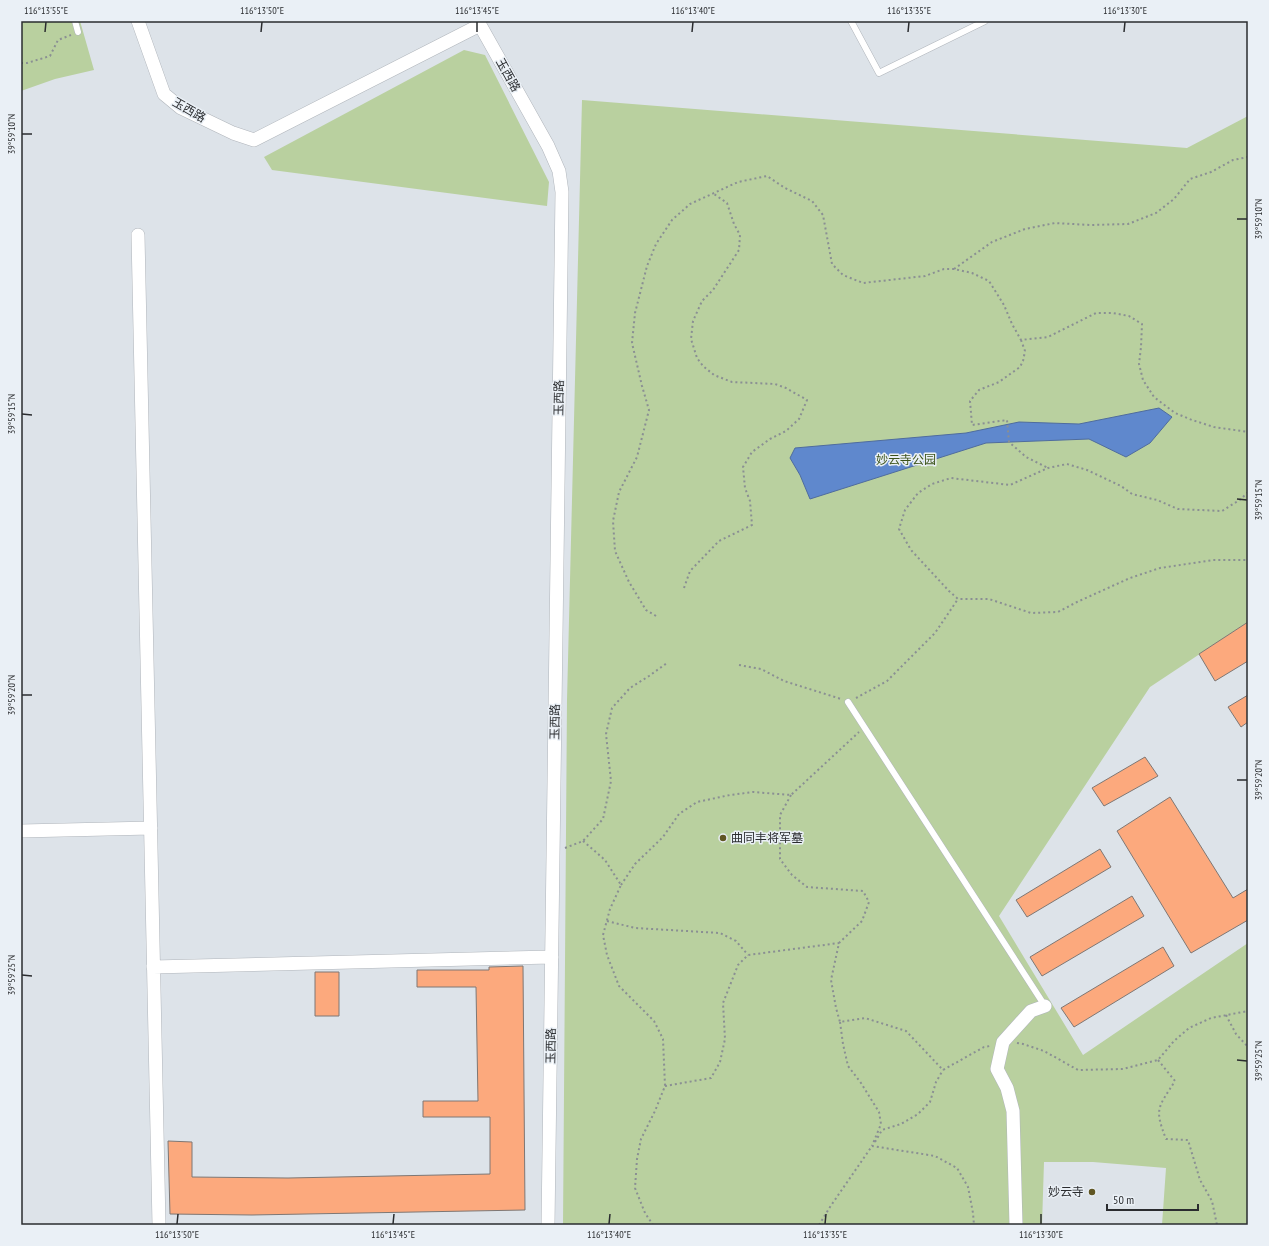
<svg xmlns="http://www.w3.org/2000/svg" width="1269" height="1246" viewBox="0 0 1269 1246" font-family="'PT Sans Narrow','Noto Sans SC',sans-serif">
<rect width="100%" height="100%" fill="#dde3e9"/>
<path fill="#b9d09f" d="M21,21H80L94,70L55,79L21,91Z
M464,50L485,55L549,182L547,206L272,170L264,157Z
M582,100L1187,148L1248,116V622L1150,687L999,916L1083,1055L1248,943V1225H1162L1166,1168L1093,1162H1044L1042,1225H563L567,700Z"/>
<path fill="#5f88cd" stroke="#4f6c9e" d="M1159,408L1172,417L1150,443L1126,457L1089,439L986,443L810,499L800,475L790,458L795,448L966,433L1019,422L1079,424Z"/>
<path fill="#fca97d" stroke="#7e7774" d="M1248,622V661L1215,681L1199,654Z
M1248,695V722L1241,727L1228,707Z
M1145,757L1158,776L1104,806L1092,788Z
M1170,797L1233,898L1248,889V920L1191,953L1117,831Z
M1100,849L1111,867L1027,917L1016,900Z
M1132,896L1144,916L1042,976L1030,957Z
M1163,947L1174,966L1074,1027L1061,1008Z
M523,966L525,1210L252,1215L170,1214L168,1141L192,1142V1177L288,1178L490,1174V1117H423V1101H478L476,987H417V970H489V967Z
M315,972H339V1016H315Z"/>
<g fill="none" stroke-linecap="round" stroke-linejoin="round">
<g stroke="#b0b5bb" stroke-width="7">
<path id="lane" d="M75,21L78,32
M851,21L879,73L985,21
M848,702L1045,1006"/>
</g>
<g stroke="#b0b5bb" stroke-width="14">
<path id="street" d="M138,21L164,94L181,108L233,133L254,140L480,25L548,146L559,171L562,192L548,1225
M138,235L159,1225
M21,831L151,828
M153,967L552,957
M1016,1225L1013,1111L1007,1088L997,1069L1003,1042L1031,1011L1045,1006"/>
</g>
<path stroke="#8a8f93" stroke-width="2" stroke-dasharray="2 3" stroke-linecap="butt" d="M21,63H27L50,56L58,40L71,35
M954,269L992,242L1025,229L1055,223L1090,225L1128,224L1156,213L1174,199L1190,179L1211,172L1233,160L1248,157
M1021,340L1025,351L1023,361L1020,367L999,382L979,390L970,401L972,425L1007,420L1009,442L1026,457L1048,468
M1248,492L1241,499L1222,511L1178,509L1157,500L1132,494L1121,486L1087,470L1067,464L1048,468L1010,485L951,478L932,484L918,493L905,510L899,529L911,550L949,591L958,599H989L1031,613L1058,612L1077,602L1130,578L1160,568L1213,560H1248
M684,588L690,571L719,541L752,525L750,501L745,488L743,467L752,452L770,439L786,431L799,419L807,400L786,388L775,384L732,382L714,375L703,366L697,358L691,339L693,321L702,301L713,290L739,250L740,235L734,224L727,203L714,194
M656,616L646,610L629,582L615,551L613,521L619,492L637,457L649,410L642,386L632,343L635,313L647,266L656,244L672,220L690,204L738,182L767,176L785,188L812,201L823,215L832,264L843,275L863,283L925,276L944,269H954L972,273L989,281L1004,305L1012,324L1021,340L1048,337L1096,313H1113L1129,316L1142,324L1141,347L1139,364L1143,380L1154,397L1175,413L1192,420L1214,427L1248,432
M739,665L761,669L784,681L841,699
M856,698L887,681L935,633L958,599
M791,795L780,815V859L792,875L807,887L863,891L869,902L862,921L839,943L831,980L836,1008L840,1022L865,1018L906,1031L943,1070L984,1047L990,1046
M583,841L605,860L621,885L610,909L603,935L607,955L619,986L654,1021L663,1039L665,1086L655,1111L641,1139L637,1159L635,1188L645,1213L653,1225
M565,848L583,841L603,819L611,781L606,734L612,708L630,688L649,676L667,663
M621,885L635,864L663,837L679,814L697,802L730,795L753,792L791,795L859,732
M607,921L635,928L720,933L736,941L748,955
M1226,1015L1236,1034L1248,1047
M840,1022L843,1044L848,1066L861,1083L879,1112L881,1124L872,1146
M1017,1043L1023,1044L1044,1051L1078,1070L1123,1069L1158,1060L1174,1041L1189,1028L1211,1018L1248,1011
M1158,1060L1175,1081C1158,1108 1154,1108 1166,1139L1188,1140L1200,1180L1212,1201L1217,1225
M665,1086L711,1078L720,1062L725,1039L723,1003L738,965L748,955L839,943
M875,1142L882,1130L901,1124L918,1114L930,1102L936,1082L943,1070
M819,1225L830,1207L872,1146L935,1156L957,1168L968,1187L973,1213L974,1225"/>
<use href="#lane" stroke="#fff" stroke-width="6"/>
<use href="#street" stroke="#fff" stroke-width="13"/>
</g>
<path fill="none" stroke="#2a2c2f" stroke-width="1.5" d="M45,32L46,22M261,32L262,22M477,32V22M692,32L693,22M908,32L909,22M1124,32L1125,22M22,134H32M1237,219H1247M22,414L32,415M1237,499L1247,500M22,695H32M1237,780H1247M22,975L32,976M1237,1060L1247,1061M177,1224L178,1214M393,1224L394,1214M609,1224L610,1214M825,1224L826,1214M1041,1224V1214"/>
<g fill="#605623" stroke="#eaf0f6" stroke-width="1.5">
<circle cx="723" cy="838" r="4"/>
<circle cx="1092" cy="1192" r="4"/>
</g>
<g text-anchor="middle" stroke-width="3" stroke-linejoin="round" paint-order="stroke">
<g font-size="12" fill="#2a2c2f" stroke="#eaf0f6">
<text transform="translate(508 75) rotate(61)" y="4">玉西路</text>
<text transform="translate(189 110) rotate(30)" y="4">玉西路</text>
<text transform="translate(559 398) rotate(-89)" y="4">玉西路</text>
<text transform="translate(555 722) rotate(-89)" y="4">玉西路</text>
<text transform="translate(551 1046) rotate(-89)" y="4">玉西路</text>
</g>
<g font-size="12" fill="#3c531a" stroke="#eaf0f6">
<text x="906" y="464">妙云寺公园</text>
</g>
<g font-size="12" fill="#2a2c2f" stroke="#eaf0f6" text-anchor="start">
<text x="731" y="842">曲同丰将军墓</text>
<text x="1084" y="1196" text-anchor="end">妙云寺</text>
</g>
</g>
<rect width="1269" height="1246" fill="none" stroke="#eaf0f6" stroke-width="44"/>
<path d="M1107 1204v6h91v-6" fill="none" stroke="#2a2c2f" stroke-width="2"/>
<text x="1113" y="1204" font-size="12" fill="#2a2c2f" stroke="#eaf0f6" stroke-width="3" paint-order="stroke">50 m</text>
<rect x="22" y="22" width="1225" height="1202" fill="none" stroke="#2a2c2f" stroke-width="1.5"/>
<g font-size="10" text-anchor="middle" fill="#2a2c2f">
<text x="46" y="14">116°13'55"E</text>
<text x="262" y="14">116°13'50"E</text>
<text x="477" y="14">116°13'45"E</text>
<text x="693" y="14">116°13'40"E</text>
<text x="909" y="14">116°13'35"E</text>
<text x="1125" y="14">116°13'30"E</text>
<text transform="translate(11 134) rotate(-90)" y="4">39°59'10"N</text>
<text transform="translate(1258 219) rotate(-90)" y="4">39°59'10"N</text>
<text transform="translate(11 414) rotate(-90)" y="4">39°59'15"N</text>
<text transform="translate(1258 500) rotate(-90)" y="4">39°59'15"N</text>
<text transform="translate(11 695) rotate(-90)" y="4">39°59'20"N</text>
<text transform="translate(1258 780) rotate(-90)" y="4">39°59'20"N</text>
<text transform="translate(11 975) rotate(-90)" y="4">39°59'25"N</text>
<text transform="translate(1258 1061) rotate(-90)" y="4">39°59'25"N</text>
<text x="177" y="1238">116°13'50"E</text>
<text x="393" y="1238">116°13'45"E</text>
<text x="609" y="1238">116°13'40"E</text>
<text x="825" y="1238">116°13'35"E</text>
<text x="1041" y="1238">116°13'30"E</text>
</g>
</svg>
